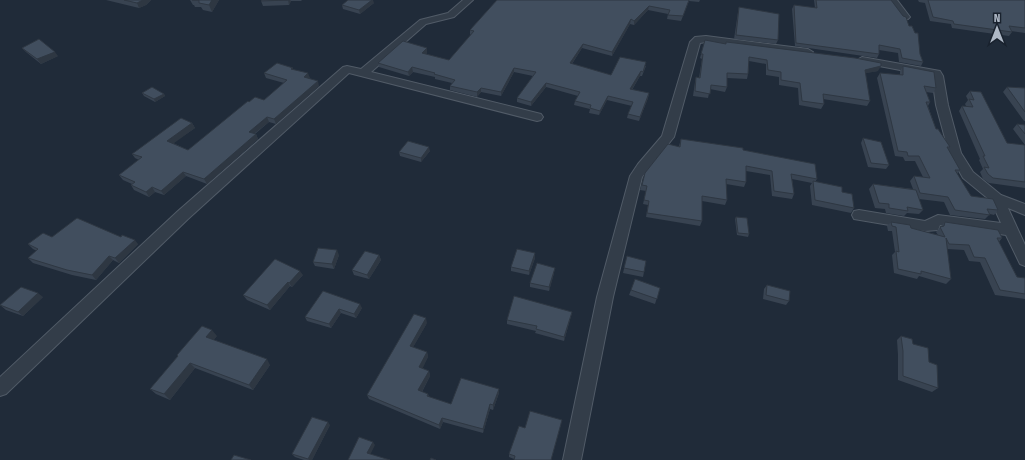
<svg xmlns="http://www.w3.org/2000/svg" width="1025" height="460" viewBox="0 0 1025 460" font-family="'Fira Sans Condensed',sans-serif">
<rect width="100%" height="100%" fill="#202b39"/>
<g fill="none" stroke-linecap="round" stroke-linejoin="round">
<g stroke="#515b67" stroke-width="2">
<path id="street" d="M463,0H473L454,17L426,24L371,72L541,114L543,117L541,120L537,121L349,73L188,219L6,394L0,396V377L178,211L343,67L347,66L361,69L420,20L448,13Z
M887,0H897L910,17L908,19H902Z
M706,36L808,49L813,52L808,55L706,42L700,43L674,137L642,177L613,297L581,460H563L597,297L630,176L638,164L662,136L690,42L695,37Z
M862,57L940,71L943,76L948,105L961,153L973,172L1001,195L1025,204V215L1008,208L1025,245V266L1020,264L1006,235L940,225L938,230L925,231L854,219L852,215L854,211L859,210L925,221L938,215L1001,223L991,201L963,178L949,153L936,105L932,76L858,62L857,60Z"/>
</g>
<use href="#street" fill="#333d49" fill-rule="evenodd"/>
</g>
<path fill="#384351" d="M106,0H151L146,5L139,8Z
M190,0H219L212,12L203,10L201,7H195L194,5H193Z
M262,0H302L301,1H291L289,5L263,6L261,1Z
M497,0H700L699,2L689,1L681,21L667,19L668,14L648,10L634,25L630,24L612,56L582,48L572,64L611,75L646,66L642,76H640L632,90L649,93L648,98L639,121L627,118L628,114L632,106L607,100L599,115L589,113L590,109L574,105L575,101L578,96L546,87L531,106L517,102V98L533,76L514,72L501,96L481,92L477,97L450,90V86L452,83L435,79V77L413,72L409,76L379,67L378,63L427,48V53L426,54L449,60L471,35L470,34V30Z
M814,0H891L920,54L923,62L921,66L899,62L898,53L879,50V54L877,58L795,46L792,9L794,5L815,8Z
M918,0H1025V33L1011,31L1012,32L1009,36L952,28L951,24L930,21L925,3L919,2Z
M374,3L360,14L343,9L342,5Z
M739,7L778,40L776,44L734,39L738,12Z
M705,40L726,44V42L878,71L865,73L870,101L867,106L823,99L824,104L821,109L799,105L798,88L779,85V77L766,75V64L749,61L748,74L747,79L727,78V87L725,92L710,89L708,98L693,96L695,82L696,77L699,78L702,59L700,58Z
M22,48L58,56L41,64L26,52Z
M903,66L936,88L933,93L926,92L930,102L928,106L936,129L950,147L948,149L960,170L957,174L971,196L998,210L994,215L990,214L985,219L950,215L944,202L919,199L923,210L919,214L907,213L904,216L886,213L885,209L875,208L869,189L873,184L913,189L910,181L914,176L923,177L915,161H905L903,157L895,156L877,78L880,73L900,75V71Z
M294,70L310,78L309,79L319,86L276,124L269,122L255,134H256L258,139L207,184L186,176L164,195L155,192L149,197L134,190L131,185L132,184L123,180L119,175L139,160L135,158L132,154L192,123L195,128L173,143L188,150L249,102L264,100L284,83L266,78L264,73Z
M1007,87L1025,88V121H1024L1003,92Z
M970,91L1007,143L1025,145L1013,129L1017,124L1025,125V188L989,183L983,179L980,172L983,169L979,160L980,159L959,111L962,106H966L965,104L968,100L966,96Z
M142,93L164,94L165,96L155,102L144,96Z
M863,138L889,165L886,169L868,167L861,143Z
M681,139L743,150L817,179L815,182L842,192L854,208L851,213L812,205L810,186L812,183L792,179L794,194L792,199L772,196L770,175L746,171V182L744,187L726,184L727,200L725,205L702,201V221L700,226L646,217L648,205L643,204L646,191L640,190L645,173L679,146Z
M430,151L421,162L400,156L399,152Z
M736,217L749,234L748,237L737,235L735,219Z
M891,222L911,228L938,235L936,232L945,222L1002,238L999,242L1017,277L1025,279V299L995,295L980,262L969,261L964,250L947,249L951,279L946,284L919,276L917,279L894,273L892,255L895,252L892,231H888L887,226Z
M52,237L138,244L119,263L113,260L96,280L72,275L33,263L28,258L37,251L33,249L28,244Z
M535,253V258L529,275L511,271V267Z
M339,255L334,269L315,266L313,262Z
M379,255L381,260L369,279L354,275L352,270Z
M627,256L644,272L643,277L623,273Z
M554,273L549,291L530,287V283Z
M303,275L292,287L290,286L270,310L247,300L243,295Z
M767,285L789,301L786,305L763,299L764,289Z
M660,288L655,304L629,295L631,290Z
M323,291L362,308L356,318L341,313L331,328L307,321L305,317Z
M43,297L23,316L6,310L0,305Z
M572,312L571,316L564,341L535,333L536,331L507,324V320Z
M427,323L413,347L427,352L428,357L422,368L429,371L430,376L422,392L428,394L429,397L451,404L499,389V393L493,410L490,409L483,433L443,422L440,429L369,399L367,395Z
M217,336L213,340L270,365L253,390L195,368L170,400L156,394L150,389L178,356L177,355Z
M901,336L913,344L929,362L938,388L932,392L898,380V355L897,340Z
M561,424L551,460H514V459L509,457V454L525,428Z
M330,425L312,460H304L295,457L292,454Z"/>
<path fill="#2e3742" d="M143,0H151L146,5L139,8L137,3Z
M212,0H219L212,12L209,5Z
M288,0H290L291,1L289,5Z
M372,0H373L374,3L360,14L359,10Z
M649,6L648,10L634,25V21Z
M631,19L630,24L612,56V52Z
M583,44L582,48L569,68L570,63Z
M427,48V53L422,57V53Z
M55,52L58,56L41,64L37,59Z
M881,66L878,71L862,74L865,70Z
M412,67L413,72L409,76L408,72Z
M514,68V72L501,96V92Z
M641,71L640,76L629,94L630,89Z
M308,73L310,78L305,82L304,77Z
M318,81L319,86L276,124L274,119Z
M546,83V87L531,106V102Z
M481,88V92L477,97V92Z
M649,93L648,98L639,121L640,117Z
M164,94L165,96L155,102L154,99Z
M608,96L607,100L599,115L600,111Z
M267,117L269,122L251,136L249,132Z
M192,123L195,128L170,146L167,141Z
M256,134L258,139L207,184L204,179Z
M429,147L430,151L421,162V158Z
M183,172L186,176L164,195L161,191Z
M152,187L155,192L149,197L146,192Z
M135,240L138,244L119,263L115,258Z
M337,250L339,255L334,269L332,264Z
M535,253V258L529,275V271Z
M379,255L381,260L369,279L367,275Z
M109,256L113,260L96,280L92,275Z
M555,268L554,273L549,291V287Z
M300,271L303,275L292,287L289,283Z
M288,282L290,286L270,310L267,305Z
M38,293L43,297L23,316L18,312Z
M360,304L362,308L356,318L354,314Z
M339,309L341,313L331,328L329,324Z
M572,312L571,316L564,341V337Z
M426,318L427,323L411,351L410,346Z
M212,330L217,336L211,343L206,337Z
M427,352L428,357L421,372L419,367Z
M267,359L270,365L253,390L249,385Z
M190,363L195,368L170,400L164,394Z
M429,371L430,376L420,395L418,390Z
M499,389V393L493,410V405Z
M490,404V409L483,433V429Z
M442,418L443,422L440,429L439,425Z
M328,422L330,425L312,460H309L308,459Z
M373,442L375,445L369,457L367,453Z"/>
<path fill="#414e5e" stroke="#2e3742" d="M124,0H143L137,3Z
M192,0H212L209,5L199,3V0Z
M262,0H288L261,1Z
M348,0H372L359,10L342,5Z
M497,0H689L683,16L668,15L670,10L649,6L634,21L631,19L612,52L583,44L570,63L611,75L620,57L646,62L643,72L641,71L630,89L649,93L640,117L628,114L633,102L608,96L600,111L590,108L591,105L575,101L580,92L546,83L531,102L517,98L536,72L514,68L501,92L481,88L477,92L450,86L455,80L434,74L435,73L412,67L408,72L378,63L403,41L427,48L422,53L449,60L474,31L470,30Z
M816,0H891L903,16L906,17L909,26H912L915,33H918L920,54L923,62L902,58L900,49L879,45V54L796,43L794,5L817,8Z
M928,0H1025V28L1009,26L1012,32L954,24L953,21L933,17Z
M739,7L779,14L778,40L736,35Z
M39,39L55,52L37,59L22,48Z
M705,40L726,44V42L735,43L855,58L881,63V66L865,70L870,101L823,94L824,104L802,101L800,83L781,80V72L768,70L767,60L749,57L748,74L727,73V87L711,85L710,94L695,91L696,77L700,78L703,54H701Z
M277,63L293,68L291,69L308,73L304,77L318,81L274,119L267,117L249,132L256,134L204,179L183,172L161,191L152,187L146,192L131,185L135,182L119,175L142,157L132,154L181,118L192,123L167,141L188,150L248,101L249,102L255,97L264,100L287,80L264,73Z
M903,66L934,72L936,88L924,86L930,102H926L936,129H938L950,147H947L960,170H955L971,196L993,199L998,210L987,209L990,215L955,210L948,197L920,193L914,176L930,178L919,156H908L907,152L898,151L880,73L903,75Z
M152,87L164,94L154,99L142,93Z
M1007,87L1025,88V112Z
M970,91L981,92L1007,143L1025,145V182L993,178L988,174L984,167L989,168L983,156H985L962,106L973,107L969,99L974,100Z
M1017,124L1025,125V134Z
M863,138L881,142L889,165L871,163Z
M681,139L743,148V150L815,164L817,179L791,174L794,194L774,191L772,171L746,166V182L726,179L727,200L702,196V221L647,213L649,201L644,200L647,186L642,185L645,173L668,144L680,147Z
M408,141L429,147L421,158L399,152Z
M813,181L842,187V192L852,194L854,208L815,200Z
M873,184L916,190L923,210L907,207L908,211L889,208V204L879,203Z
M736,217L747,218L749,234L738,233Z
M77,218L121,237L122,235L135,240L115,258L109,256L92,275L67,270L28,258L38,249L28,244L43,233L52,237Z
M891,222L910,225L911,228L945,237L940,227L944,226L945,222L998,230L1002,238H997L1017,277L1025,278V294L1000,290L985,258L974,257L969,245L949,244L946,238L951,279L921,271V274L898,269L896,251L899,252L896,227L892,226Z
M318,248L337,250L332,264L313,262Z
M517,249L535,253L529,271L511,267Z
M365,251L379,255L367,275L352,270Z
M627,256L646,261L644,272L624,268Z
M275,259L300,271L289,283L288,282L267,305L243,295Z
M537,263L555,268L549,287L530,283Z
M635,279L660,288L657,299L631,290Z
M767,285L790,291L789,301L766,295Z
M21,287L38,293L18,312L0,305Z
M323,291L360,304L354,314L339,309L329,324L305,317Z
M514,296L572,312L564,337L536,329L537,326L507,320Z
M414,314L426,318L410,346L427,352L419,367L429,371L418,390L428,394L427,396L451,404L461,378L499,389L493,405L490,404L483,429L442,418L439,425L367,395Z
M202,326L212,330L206,337L267,359L249,385L190,363L164,394L150,389L178,356L177,355Z
M901,336L912,339L913,344L928,348L929,362L937,365L938,388L903,376V351Z
M530,411L562,420L551,460H514L515,456L509,454L519,426L525,428Z
M312,417L328,422L308,459L292,454Z
M359,437L373,442L367,453L390,460H348Z
M234,455L251,460H231Z
M431,458L436,460H430Z"/>
<g transform="translate(997 28)" stroke="#19222e" stroke-width="3" paint-order="stroke">
<path d="M0-3L7 15L0 10L-7 15Z" fill="#aeb8c6"/>
<text y="-6" font-size="11" font-weight="bold" text-anchor="middle" fill="#aeb8c6">N</text>
</g>
</svg>
